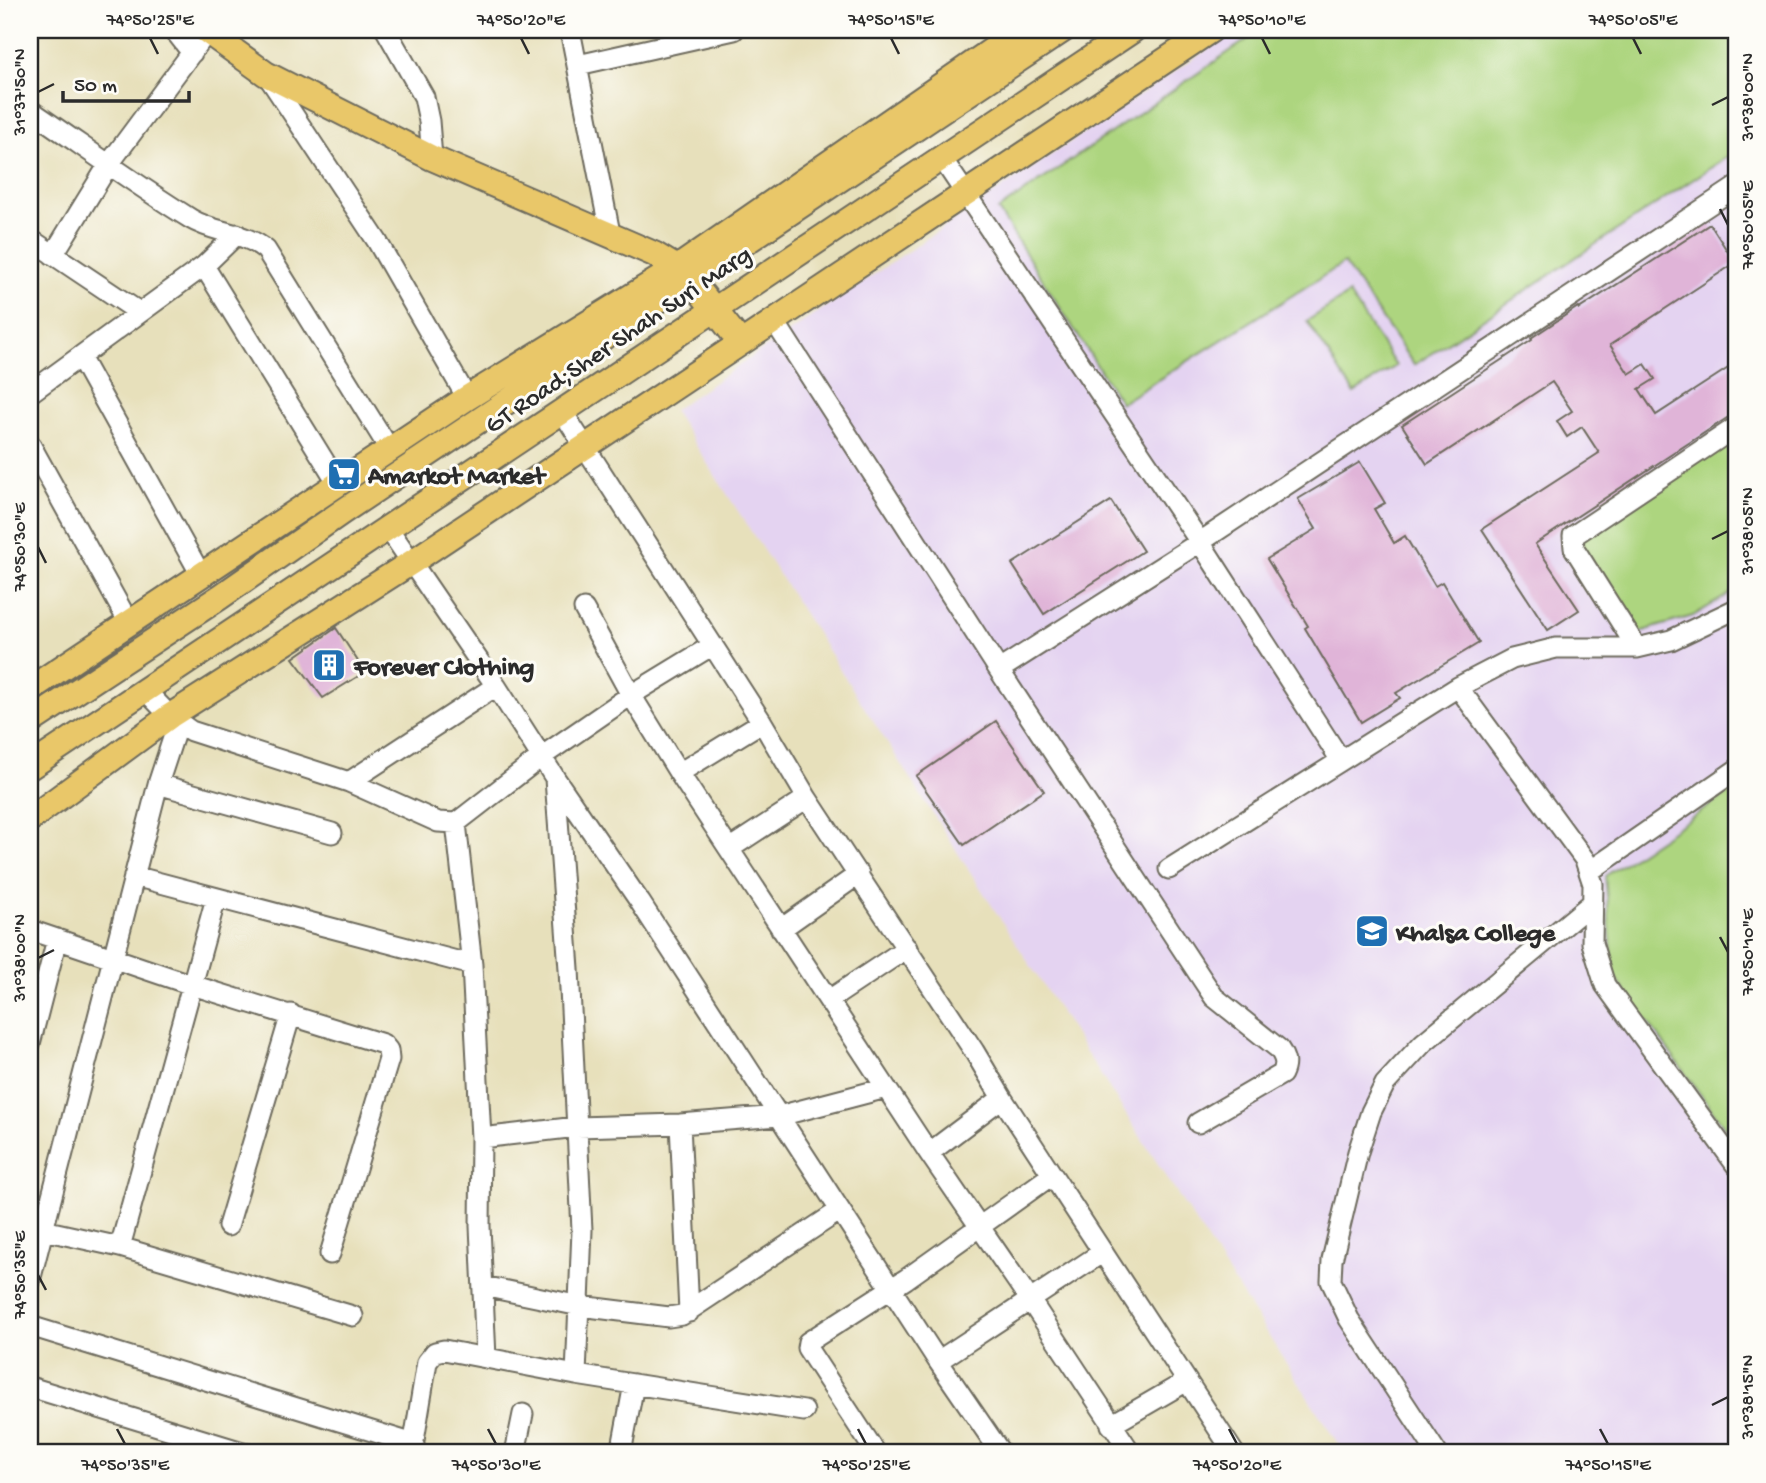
<svg xmlns="http://www.w3.org/2000/svg" width="1766" height="1483" viewBox="0 0 1766 1483" font-family="'Gochi Hand',sans-serif">
<rect width="100%" height="100%" fill="#fdfcf7"/>
<filter id="ink" filterUnits="userSpaceOnUse"><feTurbulence type="fractalNoise" baseFrequency=".0143" numOctaves="2"/><feDisplacementMap in="SourceGraphic" scale="14" xChannelSelector="R" yChannelSelector="G"/><feConvolveMatrix kernelMatrix="1 2 1 2 8 2 1 2 1" color-interpolation-filters="sRGB"/></filter>
<filter id="wash" filterUnits="userSpaceOnUse"><feTurbulence type="fractalNoise" baseFrequency=".00686" numOctaves="4" result="noise"/><feDisplacementMap in="SourceGraphic" scale="28" xChannelSelector="R" yChannelSelector="G"/><feGaussianBlur stdDeviation="1.57" result="paint"/><feColorMatrix in="noise" values="0 0 0 0 0 0 0 0 0 0 0 0 0 0 0 0 0 1.4 0 .05"/><feComposite in="paint" operator="in"/></filter>
<g filter="url(#wash)">
<rect width="100%" height="100%" fill="#e7e0bb"/>
<path fill="#e4d3f1" d="M1236,30H1736V1453H1344L673,410Z"/>
<path fill="#add57f" stroke="#6c8055" stroke-width="2" d="M1261,30H1736V151L1414,365L1344,263L1121,403L998,210Z
M1349,294L1396,366L1354,393L1307,321Z
M1736,434V590L1693,616L1633,634L1574,541Z
M1736,788V1143L1614,976L1605,876Z"/>
<g id="blocks">
<path fill="#e0b4d8" d="M1710,224L1735,263L1610,345L1629,374L1645,364L1655,379L1639,389L1656,415L1736,363V412L1535,544L1579,610L1548,630L1482,529L1599,453L1582,427L1567,437L1557,421L1572,411L1552,382L1427,464L1402,425L1532,340L1531,338L1578,307L1579,309Z
M1360,462L1385,503L1374,509L1394,543L1405,536L1435,586L1442,582L1479,643L1396,693L1400,698L1361,722L1305,628L1308,626L1267,559L1316,529L1298,499Z
M1111,501L1143,551L1044,614L1012,564Z
M336,628L365,672L323,698L293,658Z
M996,721L1044,791L964,845L916,776Z"/>
</g>
</g>
<g filter="url(#ink)">
<use href="#blocks" fill-opacity="0" stroke="#6d6a5d" stroke-width="2"/>
<g fill="none" stroke-linecap="round" stroke-linejoin="round">
<g stroke="#6d6a5d" stroke-width="23">
<path id="minor" d="M174,30L192,53
M386,30L424,97L429,121L432,158
M570,30L610,233
M578,65L734,30
M267,75L377,241L467,398
M30,110C83,146 136,185 191,219C214,233 245,232 266,250L390,450
M941,157L1200,542L1340,759
M30,239L139,312
M53,255L109,164L207,32
M204,266L339,485
M775,322L999,670L1204,982L1214,997L1279,1049C1285,1058 1287,1064 1282,1074L1198,1123
M80,357L201,575
M30,393L204,266L237,234
M562,411L762,722L807,798L974,1051L1002,1098L1234,1453
M30,444L129,623
M388,528L496,686L555,778L640,902L938,1361L1001,1453
M584,609L631,695L679,773L929,1153L1030,1300L1131,1453
M1637,648L1574,548L1573,536L1736,427
M999,670L1200,542L1736,187
M1458,687L1585,860L1593,884L1592,943L1605,985L1736,1165
M145,690L170,716L191,731L349,782L438,822L456,823L541,757L631,695L713,645
M679,773L762,722
M555,779L569,969L582,1230L576,1375
M349,782L496,686
M158,784L332,833
M456,823L472,965L481,1138L480,1226L486,1358
M729,849L807,798
M1169,869L1458,687L1512,659L1556,648H1637L1671,640L1736,609
M1590,871L1736,770
M134,876L472,965
M781,929L859,874
M30,930L192,985L383,1044L388,1050L389,1059L330,1254
M829,1000L907,948
M30,1044L57,939
M680,1124L689,1312
M481,1138L577,1127L680,1124L779,1116L886,1088
M929,1153L1002,1098
M228,1226L291,1014
M43,1230L120,1247L353,1316
M120,1247L216,898
M30,1281L158,784L178,723
M483,1286L580,1306L669,1317L682,1315L839,1211
M30,1326L414,1444
M938,1361L1103,1252
M30,1387L246,1453
M1111,1425L1187,1381
M412,1453L427,1362L435,1352L444,1350L576,1375L804,1411
M515,1453L523,1414
M621,1453L634,1384
M876,1453L807,1348L808,1342L906,1279L1052,1175
M1437,1453L1349,1319L1331,1281L1332,1260L1358,1152L1371,1112L1385,1084L1423,1043L1593,902"/>
</g>
<g stroke="#6d6a5d" stroke-width="28">
<path id="major" d="M205,30L266,74L432,158L654,254L677,268L690,279L741,343
M30,689L467,398L677,268L1021,30
M30,722L220,597L342,512L1063,30
M30,767L1133,30
M30,819L170,716L412,562L1211,30"/>
</g>
<use href="#minor" stroke="#fff" stroke-width="19"/>
<use href="#major" stroke="#e9c769" stroke-width="24"/>
</g>
</g>
<path fill="none" stroke="#2b2b2b" stroke-width="2.5" d="M150,38L158,54M521,38L529,54M891,38L899,54M1262,38L1270,54M1633,38L1641,54M38,92L54,84M1712,105L1728,97M1720,209L1728,225M1712,539L1728,531M38,547L46,563M1720,937L1728,952M38,958L54,950M38,1275L46,1290M1712,1405L1728,1397M117,1429L125,1444M488,1429L496,1444M858,1429L866,1444M1229,1429L1237,1444M1600,1429L1608,1444"/>
<defs>
<g id="supermarket-square" transform="scale(1.75)"><rect x="-9" y="-9" width="18" height="18" rx="4" fill="#1f6fb2" stroke="#fdfcf7"/><path d="M-6-5.5h2.5l.6 2H6L4.5 2H-2.5L-4.4-4H-6ZM-1.5 3.2a1.3 1.3 0 1 0 .1 0ZM3 3.2a1.3 1.3 0 1 0 .1 0Z" fill="#fff"/></g>
<g id="building-square" transform="scale(1.75)"><rect x="-9" y="-9" width="18" height="18" rx="4" fill="#1f6fb2" stroke="#fdfcf7"/><path d="M-4-6H4V6H1V3H-1V6H-4ZM-2.5-4.3h1.7v1.8h-1.7ZM.8-4.3h1.7v1.8H.8ZM-2.5-1h1.7V.8h-1.7ZM.8-1h1.7V.8H.8Z" fill="#fff"/></g>
<g id="university-square" transform="scale(1.75)"><rect x="-9" y="-9" width="18" height="18" rx="4" fill="#1f6fb2" stroke="#fdfcf7"/><path d="M0-5L7-2L0 1L-7-2ZM-4 1L0 2.5L4 1V4Q0 6-4 4Z" fill="#fff"/></g>
</defs>
<g fill-rule="evenodd">
<use href="#supermarket-square" x="344" y="474"/>
<use href="#building-square" x="329" y="665"/>
<use href="#university-square" x="1372" y="931"/>
</g>
<g text-anchor="middle" stroke-width="6" stroke-linejoin="round" paint-order="stroke">
<g font-size="26" fill="#2b2b2b" stroke="#fdfcf7">
<text transform="translate(617 338) rotate(-34)" y="9">GT Road;Sher Shah Suri Marg</text>
</g>
<g font-size="26" font-weight="bold" fill="#2b2b2b" stroke="#fdfcf7" text-anchor="start">
<text x="368" y="483">Amarkot Market</text>
<text x="354" y="674">Forever Clothing</text>
<text x="1396" y="940">Khalsa College</text>
</g>
</g>
<rect width="1766" height="1483" fill="none" stroke="#fdfcf7" stroke-width="77"/>
<path d="M63 91v10h126v-10" fill="none" stroke="#2b2b2b" stroke-width="3.5"/>
<text x="74" y="91" font-size="21" fill="#2b2b2b" stroke="#fdfcf7" stroke-width="5" paint-order="stroke">50 m</text>
<rect x="38" y="38" width="1690" height="1406" fill="none" stroke="#2b2b2b" stroke-width="2.5"/>
<g font-size="18" text-anchor="middle" fill="#2b2b2b">
<text x="150" y="25">74°50'25"E</text>
<text x="521" y="25">74°50'20"E</text>
<text x="891" y="25">74°50'15"E</text>
<text x="1262" y="25">74°50'10"E</text>
<text x="1633" y="25">74°50'05"E</text>
<text transform="translate(19 92) rotate(-90)" y="6">31°37'50"N</text>
<text transform="translate(1747 97) rotate(-90)" y="6">31°38'00"N</text>
<text transform="translate(1747 225) rotate(-90)" y="6">74°50'05"E</text>
<text transform="translate(1747 531) rotate(-90)" y="6">31°38'05"N</text>
<text transform="translate(19 547) rotate(-90)" y="6">74°50'30"E</text>
<text transform="translate(1747 952) rotate(-90)" y="6">74°50'10"E</text>
<text transform="translate(19 958) rotate(-90)" y="6">31°38'00"N</text>
<text transform="translate(19 1275) rotate(-90)" y="6">74°50'35"E</text>
<text transform="translate(1747 1397) rotate(-90)" y="6">31°38'15"N</text>
<text x="125" y="1470">74°50'35"E</text>
<text x="496" y="1470">74°50'30"E</text>
<text x="866" y="1470">74°50'25"E</text>
<text x="1237" y="1470">74°50'20"E</text>
<text x="1608" y="1470">74°50'15"E</text>
</g>
</svg>
